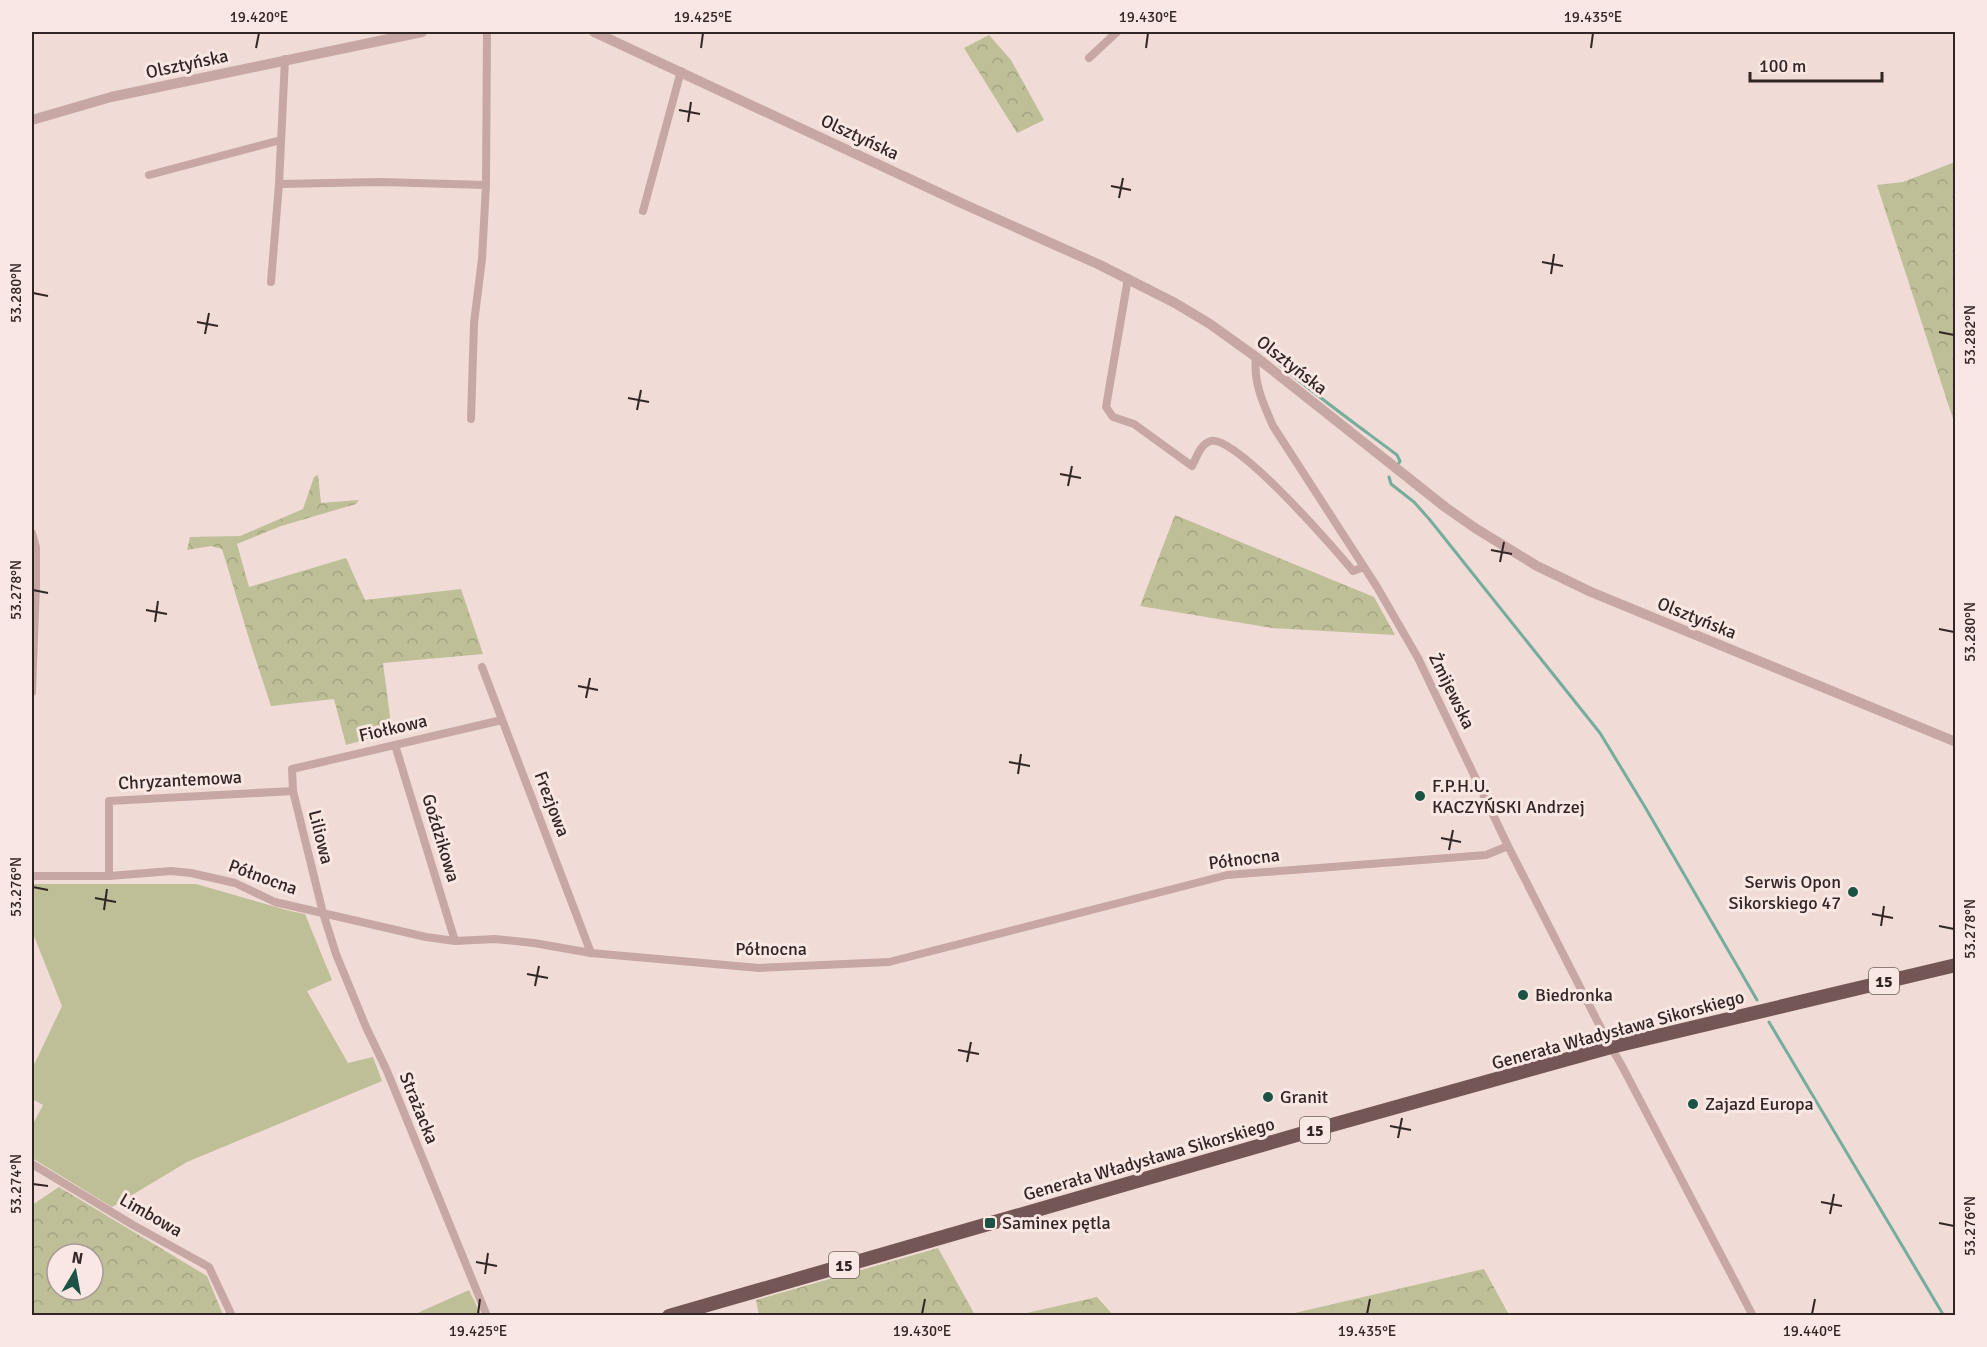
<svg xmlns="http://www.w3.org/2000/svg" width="1987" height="1347" viewBox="0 0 1987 1347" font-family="Signika,sans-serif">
<defs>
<pattern id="forest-crowns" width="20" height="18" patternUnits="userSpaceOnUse" patternTransform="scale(1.5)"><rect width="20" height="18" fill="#bebe97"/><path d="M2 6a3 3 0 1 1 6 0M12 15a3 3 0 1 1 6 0" fill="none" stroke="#a4a382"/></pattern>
</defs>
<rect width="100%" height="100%" fill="#f0dbd6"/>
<path fill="#bebe97" d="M32,884H196L290,911L305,914L332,980L307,991L348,1063L373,1057L382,1081L187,1162L112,1207L32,1158V1126L43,1105L32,1099V1069L62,1006L32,931Z
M469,1290L481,1315H413Z"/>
<path fill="url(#forest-crowns)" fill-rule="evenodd" d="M989,35L1011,60L1044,120L1017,133L964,48Z
M1955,162V425L1877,185L1903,182Z
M318,475L321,503L359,500L356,504L281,526L237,544L249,587L346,558L365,600L461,589L483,654L383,663L392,732L346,745L334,699L271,706L250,642L222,549L211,546L187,550L190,537L240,536L303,509L314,477Z
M1175,515L1374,597L1395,635L1272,628L1140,606Z
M59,1187L207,1276L223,1315H32V1205ZM57,1254H93V1290H57Z
M938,1248L975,1315H759L756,1300Z
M1484,1269L1509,1315H1286Z
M1097,1297L1113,1315H1018Z"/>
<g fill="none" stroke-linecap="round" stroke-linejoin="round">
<path stroke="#75ad9d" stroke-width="3" d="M1265,348C1274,363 1289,372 1302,383C1333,408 1365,431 1397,455L1400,461L1399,463
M1389,477L1391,484L1414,502L1430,520L1600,733L1645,807L1757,1000
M1769,1022L1944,1316"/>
<path stroke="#c7a7a3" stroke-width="8" d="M1089,58L1117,32
M285,59L279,184L380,182L486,185L487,32
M149,175L281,140
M643,211L681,71
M1128,278L1106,407L1113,417L1134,424L1192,466C1197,457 1200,444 1211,441C1235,434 1336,550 1353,571L1364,567
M271,282L279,184
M1256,357C1253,382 1263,403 1273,426L1377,587L1418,658L1508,846L1608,1042L1622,1066L1753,1316
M471,419L474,323L482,259L486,185
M32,533L36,547V585L32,692
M482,667L591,953
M395,745L455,941
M32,876H109L171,871L191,873L235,883L275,902L426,937L455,941L495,939L534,943L591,953L759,968L889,962L1227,875L1486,855L1508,846
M109,876V801L293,791
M32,1164L133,1225L209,1267L232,1316
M487,1316L387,1071L366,1027L336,954L323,913L293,791L292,769L502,720"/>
<path stroke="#c7a7a3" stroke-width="10" d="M594,32L959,202L1100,265L1175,303L1210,324L1256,357L1445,507L1475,528L1537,566L1591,592L1956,742
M32,120L111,97L422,32"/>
<path stroke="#745656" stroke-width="14" d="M669,1316L1314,1130L1611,1047L1956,965"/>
</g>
<path fill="none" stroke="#322525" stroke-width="2" d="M256,48L259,33M701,48L703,33M1146,48L1148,33M1591,48L1593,33M679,110L700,114M688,122L691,102M1111,186L1131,190M1119,198L1123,178M1542,262L1563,266M1551,274L1554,254M33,293L48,296M197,322L218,326M1939,332L1954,335M205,334L209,313M628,398L649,402M637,410L641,390M1060,474L1081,478M1068,486L1072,466M1491,550L1512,554M1500,562L1504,542M33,590L48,593M146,610L167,614M155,622L158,601M1939,629L1954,632M578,686L598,690M586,698L590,678M1009,762L1030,766M1018,774L1021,754M1441,838L1461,842M1449,850L1453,830M33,887L48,890M95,898L116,902M104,910L107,889M1872,914L1893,918M1881,926L1884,906M1939,926L1954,929M527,974L548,978M535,986L539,966M958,1050L979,1054M967,1062L971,1042M1390,1126L1411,1130M1398,1138L1402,1118M33,1184L48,1186M1821,1202L1842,1206M1830,1214L1834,1194M1939,1223L1954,1226M476,1262L497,1266M485,1274L488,1253M478,1314L480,1299M922,1314L925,1299M1367,1314L1370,1299M1812,1314L1815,1299"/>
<g fill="#1b5344" stroke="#f8e7e2" stroke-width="2">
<circle cx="1420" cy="796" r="6"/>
<circle cx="1853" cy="892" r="6"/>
<circle cx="1523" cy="995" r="6"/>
<circle cx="1268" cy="1097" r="6"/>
<circle cx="1693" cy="1104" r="6"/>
<rect x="984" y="1217" width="12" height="12" rx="3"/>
</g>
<g text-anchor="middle" stroke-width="6" stroke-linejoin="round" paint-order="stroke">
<g fill="#f8e7e2" stroke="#6d5f5e" stroke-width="1.5">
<rect x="1869" y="968" width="30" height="26" rx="4.5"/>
<rect x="1300" y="1117" width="30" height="26" rx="4.5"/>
<rect x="829" y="1252" width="30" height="26" rx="4.5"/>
</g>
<g font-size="16" font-weight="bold" fill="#322525">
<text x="1884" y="987">15</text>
<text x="1315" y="1136">15</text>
<text x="844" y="1271">15</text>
</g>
<g font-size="18" fill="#322525" stroke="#f8e7e2">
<text transform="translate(187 64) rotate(-12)" y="6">Olsztyńska</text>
<text transform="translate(860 137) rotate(25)" y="6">Olsztyńska</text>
<text transform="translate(1292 365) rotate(38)" y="6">Olsztyńska</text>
<text transform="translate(1697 618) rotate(22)" y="6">Olsztyńska</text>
<text transform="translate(1452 691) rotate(64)" y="6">Żmijewska</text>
<text transform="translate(393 728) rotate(-13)" y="6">Fiołkowa</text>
<text transform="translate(180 780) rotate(-3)" y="6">Chryzantemowa</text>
<text transform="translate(552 804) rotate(69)" y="6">Frezjowa</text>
<text transform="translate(321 837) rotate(76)" y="6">Liliowa</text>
<text transform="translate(441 838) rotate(73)" y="6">Goździkowa</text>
<text transform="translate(1244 859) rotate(-7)" y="6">Północna</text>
<text transform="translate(263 877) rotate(20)" y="6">Północna</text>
<text x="771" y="955">Północna</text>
<text transform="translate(1618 1030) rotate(-15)" y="6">Generała Władysława Sikorskiego</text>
<text transform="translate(419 1108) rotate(68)" y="6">Strażacka</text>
<text transform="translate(1149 1159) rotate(-16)" y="6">Generała Władysława Sikorskiego</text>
<text transform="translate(151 1215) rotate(30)" y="6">Limbowa</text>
</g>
<g font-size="18" fill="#322525" stroke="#f8e7e2" text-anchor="start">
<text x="1432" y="792">F.P.H.U.<tspan x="1432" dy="21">KACZYŃSKI Andrzej</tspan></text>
<text x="1841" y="888" text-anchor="end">Serwis Opon<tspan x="1841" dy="21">Sikorskiego 47</tspan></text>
<text x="1535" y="1001">Biedronka</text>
<text x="1280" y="1103">Granit</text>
<text x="1705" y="1110">Zajazd Europa</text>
<text x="1002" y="1229">Saminex pętla</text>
</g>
</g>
<rect width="1987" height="1347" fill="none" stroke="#f8e7e2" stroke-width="66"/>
<g transform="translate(75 1272) rotate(10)"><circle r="28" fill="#f8e7e2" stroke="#a99996" stroke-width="1.5"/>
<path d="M0-4.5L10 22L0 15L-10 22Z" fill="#1b5344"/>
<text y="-9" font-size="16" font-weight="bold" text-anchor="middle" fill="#322525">N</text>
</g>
<path d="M1750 72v9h132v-9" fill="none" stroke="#322525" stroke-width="3"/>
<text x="1759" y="72" font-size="18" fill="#322525" stroke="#f8e7e2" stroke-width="4.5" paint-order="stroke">100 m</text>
<rect x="33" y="33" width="1921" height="1281" fill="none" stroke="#322525" stroke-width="2"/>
<g font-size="15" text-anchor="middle" fill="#322525">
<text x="259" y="22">19.420°E</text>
<text x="703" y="22">19.425°E</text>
<text x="1148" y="22">19.430°E</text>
<text x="1593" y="22">19.435°E</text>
<text transform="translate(16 293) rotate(-90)" y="5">53.280°N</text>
<text transform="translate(1970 335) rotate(-90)" y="5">53.282°N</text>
<text transform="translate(16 590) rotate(-90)" y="5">53.278°N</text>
<text transform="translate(1970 632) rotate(-90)" y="5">53.280°N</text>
<text transform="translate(16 887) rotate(-90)" y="5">53.276°N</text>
<text transform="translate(1970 929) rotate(-90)" y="5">53.278°N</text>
<text transform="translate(16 1184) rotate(-90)" y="5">53.274°N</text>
<text transform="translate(1970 1226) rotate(-90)" y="5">53.276°N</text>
<text x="478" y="1336">19.425°E</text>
<text x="922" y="1336">19.430°E</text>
<text x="1367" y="1336">19.435°E</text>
<text x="1812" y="1336">19.440°E</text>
</g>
</svg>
